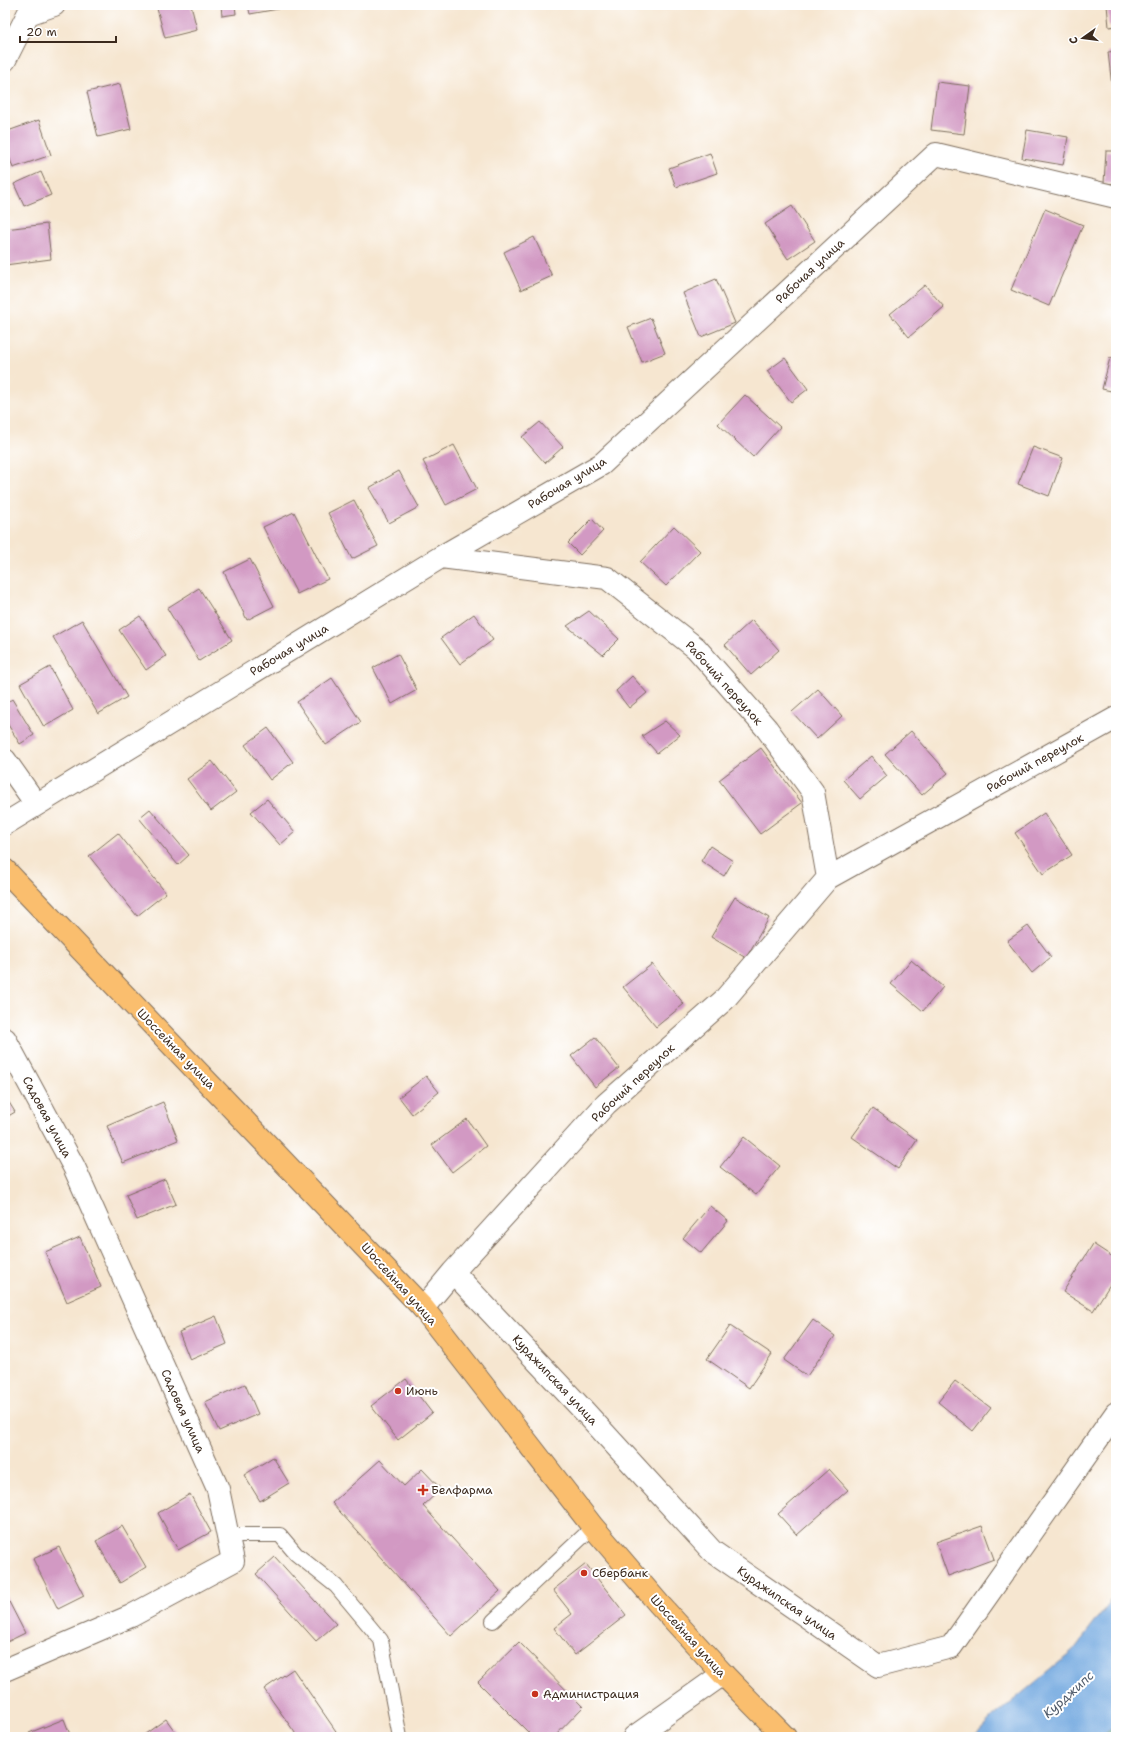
<svg xmlns="http://www.w3.org/2000/svg" width="1121" height="1742" viewBox="0 0 1121 1742" font-family="'Shantell Sans',sans-serif">
<rect width="100%" height="100%" fill="#fff"/>
<filter id="ink" filterUnits="userSpaceOnUse"><feTurbulence type="fractalNoise" baseFrequency=".025" numOctaves="2"/><feDisplacementMap in="SourceGraphic" scale="8" xChannelSelector="R" yChannelSelector="G"/><feConvolveMatrix kernelMatrix="1 2 1 2 8 2 1 2 1" color-interpolation-filters="sRGB"/></filter>
<filter id="wash" filterUnits="userSpaceOnUse"><feTurbulence type="fractalNoise" baseFrequency=".012" numOctaves="4" result="noise"/><feDisplacementMap in="SourceGraphic" scale="16" xChannelSelector="R" yChannelSelector="G"/><feGaussianBlur stdDeviation="0.9" result="paint"/><feColorMatrix in="noise" values="0 0 0 0 0 0 0 0 0 0 0 0 0 0 0 0 0 1.4 0 .05"/><feComposite in="paint" operator="in"/></filter>
<g filter="url(#wash)">
<rect width="100%" height="100%" fill="#f6e6d0"/>
<path fill="#66b37d" stroke="#506e4e" d="M1116,1725V1737H1099Z"/>
<path fill="#71a7df" stroke="#56687e" d="M1116,1595V1725L1099,1737H974L993,1717L1073,1651Z"/>
<g id="blocks">
<path fill="#d299c3" d="M156,5H191L197,30L165,38Z
M221,5H235L236,14L222,16Z
M248,5H278V9L250,14Z
M1107,5H1116V26L1109,27Z
M1116,51V94L1113,95L1108,52Z
M937,82L970,86L964,134L931,130Z
M120,84L131,129L98,137L87,92Z
M39,120L51,155L13,168L5,145V132Z
M1027,130L1068,137L1063,165L1022,158Z
M1106,151H1116V184L1104,183Z
M710,153L717,173L676,187L669,168Z
M41,172L51,195L24,206L14,184Z
M792,206L815,241L788,259L765,224Z
M1045,209L1083,225L1049,306L1011,290Z
M47,224L51,259L5,265V229Z
M534,237L552,276L521,290L504,252Z
M716,279L735,323L701,337L683,293Z
M925,285L944,307L909,337L890,314Z
M651,318L665,353L642,362L628,327Z
M785,358L808,389L791,402L767,371Z
M1110,358L1116,359V392L1102,389Z
M745,395L780,427L753,457L718,424Z
M540,422L563,447L545,463L522,437Z
M454,445L477,489L446,505L423,461Z
M1033,447L1063,458L1049,496L1018,484Z
M399,471L419,507L389,523L369,488Z
M354,500L378,546L352,559L328,513Z
M294,512L328,579L297,594L263,527Z
M592,519L603,531L580,555L568,543Z
M674,526L700,551L666,586L640,562Z
M250,559L274,606L247,620L224,572Z
M199,588L232,640L199,661L167,608Z
M589,611L619,639L603,655L567,626Z
M474,614L493,640L460,664L441,638Z
M140,616L166,656L146,670L119,630Z
M82,620L127,697L98,714L53,637Z
M752,620L779,650L751,675L725,645Z
M398,654L417,690L392,704L373,668Z
M50,667L73,710L44,727L20,684Z
M632,676L647,693L629,708L616,691Z
M332,678L361,722L326,745L297,702Z
M818,689L842,716L817,739L792,712Z
M12,699L34,735L20,744L5,720V704Z
M665,721L680,735L657,753L642,736Z
M268,728L293,762L270,780L245,745Z
M911,731L948,773L922,795L885,754Z
M761,748L802,803L760,834L719,780Z
M871,756L887,776L860,799L843,780Z
M212,761L236,792L211,811L187,779Z
M267,799L295,832L280,845L251,812Z
M150,809L189,855L178,865L139,818Z
M1044,813L1072,855L1043,874L1015,833Z
M118,833L166,893L137,916L89,856Z
M710,846L733,861L724,876L701,861Z
M735,897L769,918L746,958L711,937Z
M1028,926L1051,957L1032,973L1007,941Z
M911,960L943,987L923,1011L891,984Z
M652,964L684,1004L656,1027L623,987Z
M595,1037L619,1068L595,1087L571,1056Z
M426,1076L439,1092L412,1114L399,1097Z
M5,1096L15,1112L5,1118Z
M163,1102L178,1140L123,1163L107,1126Z
M873,1108L917,1140L898,1169L852,1137Z
M467,1119L486,1146L452,1172L432,1145Z
M744,1137L780,1166L756,1195L720,1167Z
M165,1179L176,1204L137,1220L126,1195Z
M710,1206L728,1221L701,1253L683,1238Z
M80,1237L101,1287L67,1302L45,1252Z
M1093,1244L1116,1259V1275L1093,1311L1063,1292Z
M216,1316L227,1344L190,1360L179,1332Z
M813,1320L835,1336L807,1376L784,1360Z
M730,1326L772,1354L749,1388L707,1359Z
M406,1379L432,1413L398,1440L371,1406Z
M955,1381L991,1408L973,1431L938,1402Z
M245,1384L258,1414L219,1431L205,1402Z
M273,1457L289,1483L260,1501L244,1475Z
M380,1460L404,1486L422,1469L441,1489L423,1506L500,1591L451,1636L332,1503Z
M829,1469L848,1490L797,1535L778,1514Z
M190,1494L211,1532L178,1550L158,1513Z
M122,1526L146,1567L120,1583L96,1541Z
M982,1526L994,1559L948,1576L936,1542Z
M59,1547L84,1596L58,1609L33,1559Z
M275,1557L336,1624L316,1641L256,1574Z
M586,1564L626,1615L575,1655L554,1628L572,1614L553,1590Z
M5,1594L25,1633L5,1643Z
M519,1642L583,1707L554,1737H533L478,1682Z
M293,1669L340,1737H298L264,1689Z
M64,1719L71,1737H31L29,1733Z
M166,1719L179,1737H141Z"/>
</g>
</g>
<g filter="url(#ink)">
<use href="#blocks" fill-opacity="0" stroke="#7c6c5c" stroke-width="1"/>
<g fill="none" stroke-linecap="round" stroke-linejoin="round">
<g stroke="#7c6c5c" stroke-width="16">
<path id="service" d="M228,1535H280L296,1554L336,1586L381,1640L400,1737
M493,1621L593,1527"/>
</g>
<g stroke="#7c6c5c" stroke-width="24">
<path id="minor" d="M5,60L28,14L54,5
M441,557L607,578L696,648L767,729L813,792L828,878
M5,760L36,804
M5,824L441,557L602,464L936,154L1116,197
M5,1039L74,1167L218,1489L233,1561L131,1616L5,1670
M453,1272L585,1412L712,1551L878,1666L951,1647L1116,1413
M423,1308L453,1272L606,1104L724,1000L828,878L1116,718
M634,1737L723,1674"/>
</g>
<g stroke="#7c6c5c" stroke-width="24">
<path id="primary" d="M5,870L423,1308L593,1527L659,1604L723,1674L785,1737"/>
</g>
<use href="#service" stroke="#fff" stroke-width="14"/>
<use href="#minor" stroke="#fff" stroke-width="22"/>
<use href="#primary" stroke="#fabe6e" stroke-width="22"/>
</g>
</g>
<g fill="#c8321e" stroke="#fff" stroke-width="1.5">
<circle cx="398" cy="1391" r="4"/>
<path d="M421 1484h4v4h4v4h-4v4h-4v-4h-4v-4h4z"/>
<circle cx="584" cy="1573" r="4"/>
<circle cx="535" cy="1694" r="4"/>
</g>
<g text-anchor="middle" stroke-width="4" stroke-linejoin="round" paint-order="stroke">
<g font-size="12" fill="#3b2a1e" stroke="#fff">
<text transform="translate(810 271) rotate(-43)" y="4">Рабочая улица</text>
<text transform="translate(567 483) rotate(-31)" y="4">Рабочая улица</text>
<text transform="translate(289 650) rotate(-31)" y="4">Рабочая улица</text>
<text transform="translate(724 683) rotate(48)" y="4">Рабочий переулок</text>
<text transform="translate(1035 763) rotate(-29)" y="4">Рабочий переулок</text>
<text transform="translate(176 1049) rotate(46)" y="4">Шоссейная улица</text>
<text transform="translate(633 1083) rotate(-43)" y="4">Рабочий переулок</text>
<text transform="translate(47 1117) rotate(62)" y="4">Садовая улица</text>
<text transform="translate(399 1284) rotate(48)" y="4">Шоссейная улица</text>
<text transform="translate(555 1380) rotate(47)" y="4">Курджипская улица</text>
<text transform="translate(183 1411) rotate(66)" y="4">Садовая улица</text>
<text transform="translate(787 1603) rotate(35)" y="4">Курджипская улица</text>
<text transform="translate(688 1636) rotate(48)" y="4">Шоссейная улица</text>
</g>
<g font-size="12" fill="#3b2a1e" stroke="#fff" text-anchor="start">
<text x="406" y="1395">Июнь</text>
<text x="431" y="1494">Белфарма</text>
<text x="592" y="1577">Сбербанк</text>
<text x="543" y="1698">Администрация</text>
</g>
<g font-size="13" font-style="italic" fill="#515c6b" stroke="#fff">
<text transform="translate(1068 1694) rotate(-42)" y="5">Курджипс</text>
</g>
</g>
<rect width="1121" height="1742" fill="none" stroke="#fff" stroke-width="20"/>
<g transform="translate(1083 38) rotate(256)" stroke="#ffffff" stroke-width="3" paint-order="stroke">
<path d="M0-3L7 15L0 10L-7 15Z" fill="#3b2a1e"/>
<text y="-6" font-size="11" font-weight="bold" text-anchor="middle" fill="#3b2a1e">С</text>
</g>
<path d="M20 36v6h96v-6" fill="none" stroke="#3b2a1e" stroke-width="2"/>
<text x="26" y="36" font-size="12" fill="#3b2a1e" stroke="#ffffff" stroke-width="3" paint-order="stroke">20 m</text>
</svg>
